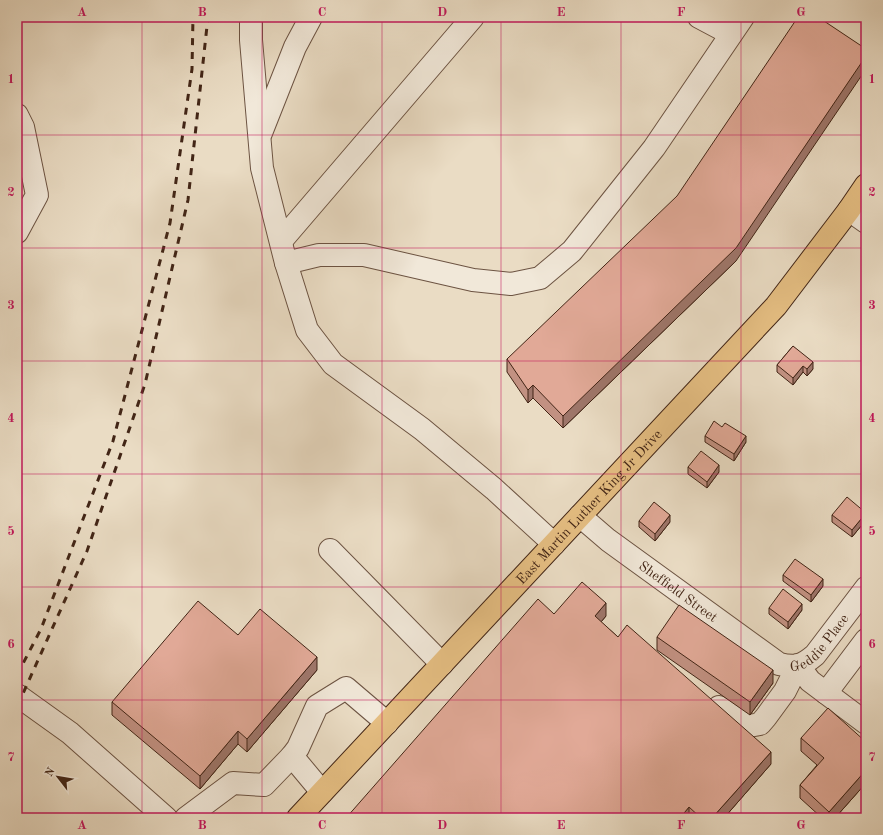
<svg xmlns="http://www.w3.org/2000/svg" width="883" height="835" viewBox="0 0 883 835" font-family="'Old Standard TT',serif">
<rect width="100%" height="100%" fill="#eadcc4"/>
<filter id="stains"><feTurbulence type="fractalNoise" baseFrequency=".005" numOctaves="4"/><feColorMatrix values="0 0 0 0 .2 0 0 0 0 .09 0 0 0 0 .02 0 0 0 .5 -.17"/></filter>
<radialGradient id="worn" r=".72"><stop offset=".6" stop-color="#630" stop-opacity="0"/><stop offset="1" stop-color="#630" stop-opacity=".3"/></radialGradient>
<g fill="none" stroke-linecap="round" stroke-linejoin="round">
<g stroke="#6c5342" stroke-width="24">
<g id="minor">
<path d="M251,17V40L262,168L286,263L307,330L333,364L422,429L494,489L554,544"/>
<path d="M699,17L731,34"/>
<path d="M17,115L23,127L37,195L17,232"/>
<path d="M261,133L295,47L311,17"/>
<path d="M849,210L866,222"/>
<path d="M281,241L473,17"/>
<path d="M286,263L319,255H364L473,280L511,284L540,278L572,251L654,148L743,17"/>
<path id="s1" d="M580,516L608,540L779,664C796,668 802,666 815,655L866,588"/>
<path d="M330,550L442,664"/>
<path d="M826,693L866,640"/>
<path d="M17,695L70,733L166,818"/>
<path d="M719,707L749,726L760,724L766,717L785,691L798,665L810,681L866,723"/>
<path d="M292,756L322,792"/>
<path d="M186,818L233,783L264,785L292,756L298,748L317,706L346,688L387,723"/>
</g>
</g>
<g stroke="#422516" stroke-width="24">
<g id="major">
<path id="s2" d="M298,818L776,306L849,210L866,185"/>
</g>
</g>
<use href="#minor" stroke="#f1e8d9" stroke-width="22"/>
<use href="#major" stroke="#e5be82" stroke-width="22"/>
<path stroke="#422516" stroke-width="3" stroke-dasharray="7 7" stroke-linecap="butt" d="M17,675L41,629L113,441L170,223L192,69L193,17
M17,705L21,698L87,551L145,384L188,200L208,17"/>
</g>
<path fill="#c29182" stroke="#422516" d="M736,261L563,428L533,398L528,403L507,372V359Z
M793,346L813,369L807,376L803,372L793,385L777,372V365Z
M705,436L746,442L734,461L705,442Z
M688,467L719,472L707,488L688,474Z
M866,513V520L852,537L832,522V515Z
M639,521L670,522L655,541L639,527Z
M783,575L823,586L811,602L783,581Z
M769,608L802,610L788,629L769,614Z
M606,616L601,622L618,637L771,764L724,818H346Z
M238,635L317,670L247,752L238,744L200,789L112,715V702Z
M657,637L773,683L750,715L657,650Z
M801,738L866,742V783L835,818H822L800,798V785L817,765L801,751Z"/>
<path fill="#9e766a" stroke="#422516" d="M866,56V69L736,261L563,428V416Z
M813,362V369L807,376V369Z
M803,366V372L793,385V378Z
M533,385V398L528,403V390Z
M746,436V442L734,461V454Z
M719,465V472L707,488V482Z
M866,513V520L852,537V530Z
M670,515V522L655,541V534Z
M823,579V586L811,602V595Z
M606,603V616L595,629V616Z
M802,604V610L788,629V622Z
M317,657V670L247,752V739Z
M773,670V683L750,715V702Z
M238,731V744L200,789V776Z
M771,752V764L724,818H712Z
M866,770V783L835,818H829V812Z
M689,807V818H680Z"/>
<path fill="#e1a997" stroke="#422516" d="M798,17H818L866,49V56L736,248L563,416L533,385L528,390L507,359L677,196Z
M793,346L813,362L807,369L803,366L793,378L777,365Z
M714,421L722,427L725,423L746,436L734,454L705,436Z
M701,451L719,465L707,482L688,467Z
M847,497L866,513L852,530L832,515Z
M654,502L670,515L655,534L639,521Z
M795,559L823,579L811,595L783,575Z
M582,582L606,603L595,616L618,637L627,625L771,752L712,818H701L689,807L680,818H346L538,599L554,614Z
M783,589L802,604L788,622L769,608Z
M198,601L238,635L260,609L317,657L247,739L238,731L200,776L112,702Z
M679,605L773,670L750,702L657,637Z
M828,708L866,742V770L829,812L800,785L824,758L801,738Z"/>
<path fill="none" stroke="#c2185b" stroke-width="1" stroke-opacity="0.55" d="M142,17V818M262,17V818M382,17V818M501,17V818M621,17V818M741,17V818M17,135H866M17,248H866M17,361H866M17,474H866M17,587H866M17,700H866"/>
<g text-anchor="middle" stroke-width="4" stroke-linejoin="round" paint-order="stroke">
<g font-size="14" fill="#422516" stroke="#f1e8d9">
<text dy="5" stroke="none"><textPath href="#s2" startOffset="426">East Martin Luther King Jr Drive</textPath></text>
<text dy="5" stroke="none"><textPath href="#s1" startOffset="124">Sheffield Street</textPath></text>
<text dy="5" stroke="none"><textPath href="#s1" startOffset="298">Geddie Place</textPath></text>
</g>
</g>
<rect width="883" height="835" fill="none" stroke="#eadcc4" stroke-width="44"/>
<g transform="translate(58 777) rotate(301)" stroke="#f1e8d9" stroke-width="3" paint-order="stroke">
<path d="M0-3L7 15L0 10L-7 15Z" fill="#422516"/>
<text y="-6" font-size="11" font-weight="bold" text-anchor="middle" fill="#422516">N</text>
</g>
<rect x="22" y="22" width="839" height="791" fill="none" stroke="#c2185b" stroke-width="1.5"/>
<g font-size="13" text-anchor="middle" font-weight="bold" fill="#c2185b">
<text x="82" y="16">A</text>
<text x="202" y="16">B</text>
<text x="322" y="16">C</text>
<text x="442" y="16">D</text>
<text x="561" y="16">E</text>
<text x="681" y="16">F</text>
<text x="801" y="16">G</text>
<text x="11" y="83">1</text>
<text x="872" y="83">1</text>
<text x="11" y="196">2</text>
<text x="872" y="196">2</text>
<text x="11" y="309">3</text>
<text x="872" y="309">3</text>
<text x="11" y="422">4</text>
<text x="872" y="422">4</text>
<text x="11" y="535">5</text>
<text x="872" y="535">5</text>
<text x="11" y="648">6</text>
<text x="872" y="648">6</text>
<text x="11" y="761">7</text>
<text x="872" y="761">7</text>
<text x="82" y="829">A</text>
<text x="202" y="829">B</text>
<text x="322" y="829">C</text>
<text x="442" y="829">D</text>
<text x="561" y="829">E</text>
<text x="681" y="829">F</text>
<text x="801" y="829">G</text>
</g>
<rect width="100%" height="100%" filter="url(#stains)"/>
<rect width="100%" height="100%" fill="url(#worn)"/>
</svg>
